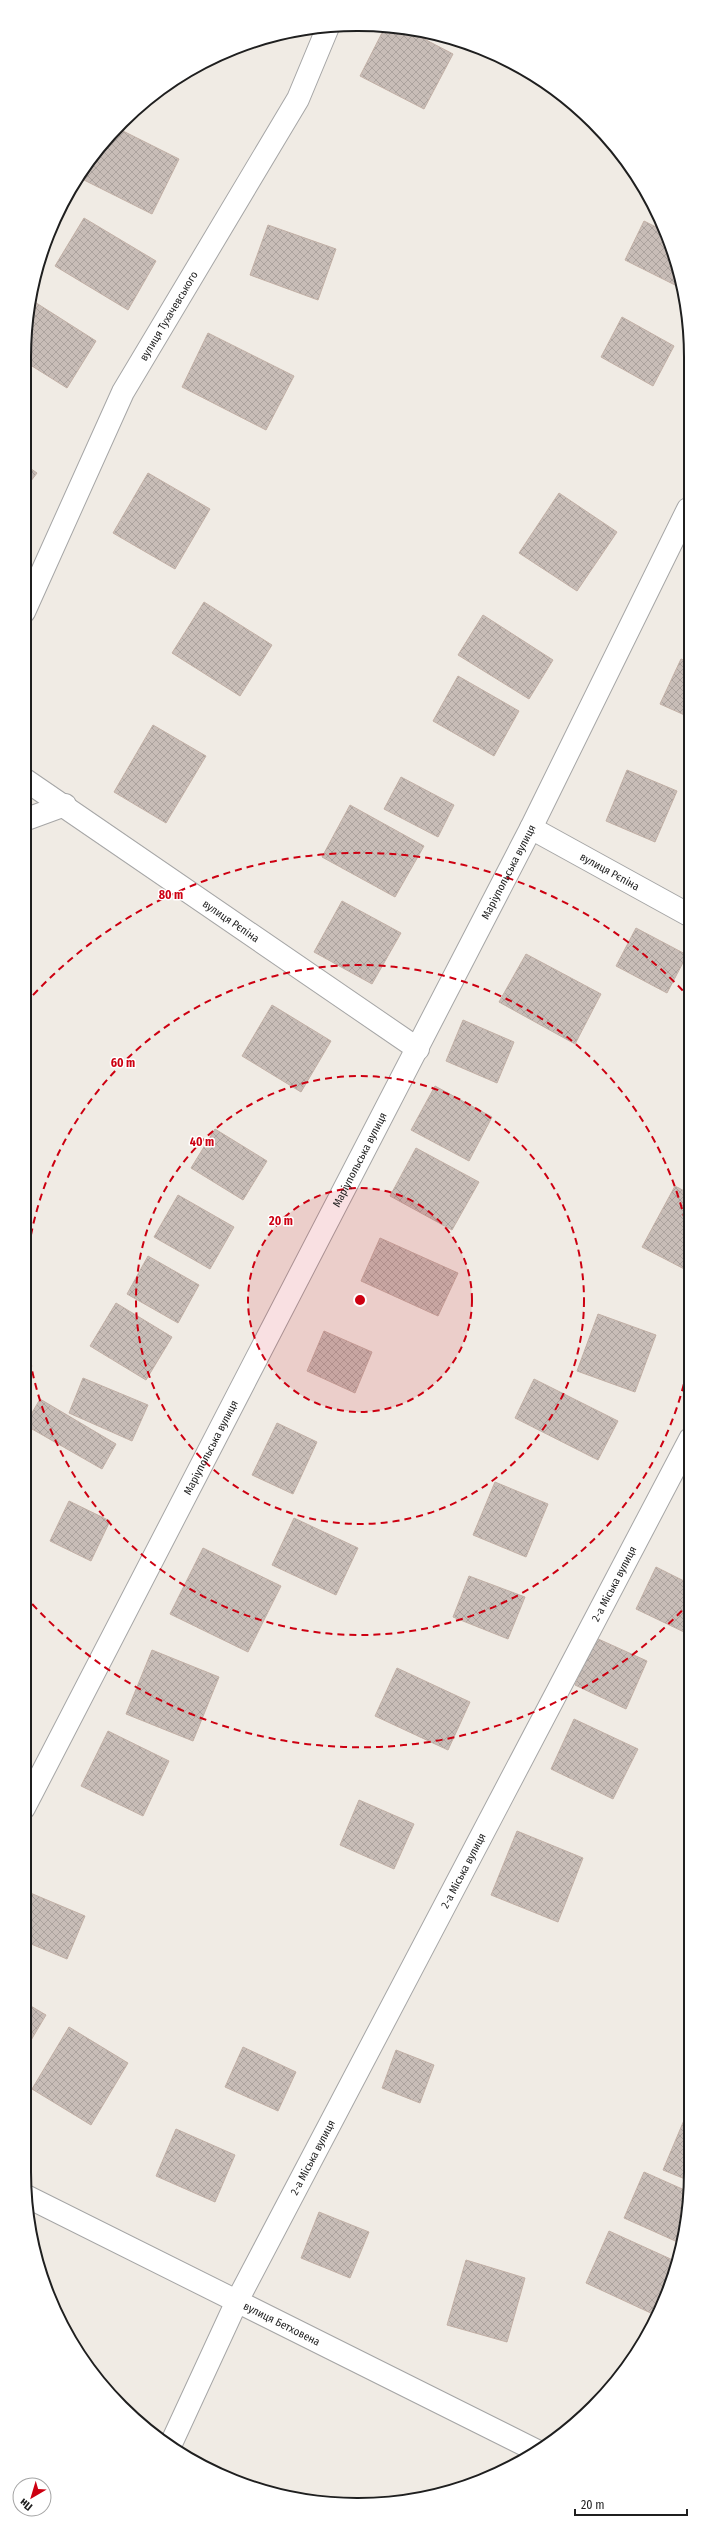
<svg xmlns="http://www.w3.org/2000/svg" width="715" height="2529" viewBox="0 0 715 2529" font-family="'Fira Sans Condensed',sans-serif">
<defs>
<pattern id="building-cross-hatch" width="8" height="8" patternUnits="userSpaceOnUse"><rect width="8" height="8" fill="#c8bdb7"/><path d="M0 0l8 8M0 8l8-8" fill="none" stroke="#aba29d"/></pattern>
</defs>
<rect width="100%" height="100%" fill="#f0ebe4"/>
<path fill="url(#building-cross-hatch)" stroke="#c2b0a6" d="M385,27L405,29L453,54L424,109L360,76Z
M117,128L179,159L152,214L80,178L86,165Z
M84,218L156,261L128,310L55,266Z
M644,221L666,232L681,288L625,260Z
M268,225L336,249L318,300L250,275Z
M30,299L96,341L67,388L24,361Z
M622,317L674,346L653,386L601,357Z
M208,333L294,376L266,430L182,387Z
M24,464L37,473L24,490Z
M148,473L210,509L175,569L113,533Z
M559,493L617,532L577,591L519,553Z
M204,602L272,645L240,696L172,653Z
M483,615L553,660L529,699L458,655Z
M681,659L689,662V717L660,704Z
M458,676L519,711L494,756L433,721Z
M153,725L206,756L166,823L114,792Z
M627,770L677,791L655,842L606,821Z
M401,777L454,805L438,837L384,809Z
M350,805L424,846L395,897L322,857Z
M342,901L401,933L372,984L314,952Z
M636,928L687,955L667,993L616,966Z
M526,954L601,994L575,1044L499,1002Z
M272,1005L331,1041L301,1092L242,1056Z
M463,1020L514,1042L497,1083L446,1061Z
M435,1086L492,1117L469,1161L411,1130Z
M215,1129L267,1161L243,1200L191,1168Z
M416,1148L479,1182L452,1230L390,1196Z
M675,1186L690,1194V1272L642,1247Z
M178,1195L234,1227L210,1269L154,1237Z
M380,1238L458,1273L438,1316L361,1281Z
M148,1256L199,1285L178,1323L127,1294Z
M116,1303L172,1337L146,1380L90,1346Z
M598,1314L656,1335L635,1392L577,1371Z
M324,1331L372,1352L355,1393L307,1371Z
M83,1378L148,1405L132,1441L69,1413Z
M534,1379L618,1421L598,1460L515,1418Z
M40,1399L116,1444L102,1469L25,1425Z
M277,1423L317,1442L293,1494L252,1475Z
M495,1482L548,1504L526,1557L473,1535Z
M69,1501L110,1521L91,1561L50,1541Z
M294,1518L358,1548L336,1595L272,1565Z
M203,1548L281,1586L248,1652L170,1614Z
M656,1567L690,1584V1620L684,1632L636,1609Z
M469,1576L525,1597L508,1639L453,1617Z
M596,1638L647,1661L626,1709L575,1685Z
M152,1650L219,1677L193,1741L126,1714Z
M397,1668L470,1702L448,1750L375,1716Z
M574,1719L638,1749L613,1799L551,1769Z
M108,1731L169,1761L143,1816L81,1786Z
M359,1800L414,1824L394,1869L340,1845Z
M517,1831L583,1858L558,1922L491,1895Z
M28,1892L85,1916L67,1959L24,1941V1901Z
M24,2002L46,2015L24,2052Z
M69,2027L128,2063L91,2125L32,2089Z
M243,2047L296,2072L278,2111L225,2087Z
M396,2050L434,2065L420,2103L382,2088Z
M690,2106H691L690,2181L663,2170Z
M176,2129L235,2155L215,2202L156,2176Z
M644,2172L689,2192L682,2244L624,2218Z
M319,2212L369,2232L350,2278L301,2258Z
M609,2231L675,2261L655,2315L586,2283Z
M466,2260L525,2278L507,2342L447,2325Z"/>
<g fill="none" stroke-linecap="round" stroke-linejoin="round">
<g stroke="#a6a6a6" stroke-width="24">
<g id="minor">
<path id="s1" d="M24,612L123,392L298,99L328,27"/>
<path id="s2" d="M24,779L418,1049"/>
<path d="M24,820L65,805"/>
<path id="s3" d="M531,828L689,915"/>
<path id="s4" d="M24,1808L531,828L688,509"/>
<path id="s5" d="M26,2196L537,2451"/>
<path id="s6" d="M170,2446L237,2301L690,1439"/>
</g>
</g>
<use href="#minor" stroke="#fff" stroke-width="22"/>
</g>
<circle cx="360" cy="1300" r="112" fill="#cd0011" fill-opacity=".12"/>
<g fill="none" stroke="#cd0011" stroke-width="2" stroke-dasharray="7 5">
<circle cx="360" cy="1300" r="112"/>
<circle cx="360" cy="1300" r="224"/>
<path d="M689 1361A335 335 0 1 1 689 1239"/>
<path d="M690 1602A447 447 0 0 1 25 1596M25 1004A447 447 0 0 1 687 995"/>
</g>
<g text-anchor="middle" stroke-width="3" stroke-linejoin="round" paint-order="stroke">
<g font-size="11" fill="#1f1f1f" stroke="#fff">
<text dy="4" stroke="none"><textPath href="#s1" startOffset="330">вулиця Тухачевського</textPath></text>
<text dy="4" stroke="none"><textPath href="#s3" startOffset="90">вулиця Рєпіна</textPath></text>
<text dy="4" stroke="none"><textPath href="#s4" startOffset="1054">Маріупольська вулиця</textPath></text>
<text dy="4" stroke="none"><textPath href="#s2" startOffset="251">вулиця Рєпіна</textPath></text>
<text dy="4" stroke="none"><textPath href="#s4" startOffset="730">Маріупольська вулиця</textPath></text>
<text dy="4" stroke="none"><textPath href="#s4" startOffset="406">Маріупольська вулиця</textPath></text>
<text dy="4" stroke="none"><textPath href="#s6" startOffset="970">2-а Міська вулиця</textPath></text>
<text dy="4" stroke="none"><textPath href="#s6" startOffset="646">2-а Міська вулиця</textPath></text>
<text dy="4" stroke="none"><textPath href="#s6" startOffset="322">2-а Міська вулиця</textPath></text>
<text dy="4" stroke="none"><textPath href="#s5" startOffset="286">вулиця Бетховена</textPath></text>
</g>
</g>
<path d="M0 0H715V2529H0ZM357 31H358A326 326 0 0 1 684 357V2172A326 326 0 0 1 358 2498H357A326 326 0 0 1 31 2172V357A326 326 0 0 1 357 31Z" fill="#fff" fill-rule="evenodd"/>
<path fill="none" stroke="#1f1f1f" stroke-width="2" d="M357 31H358A326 326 0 0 1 684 357V2172A326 326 0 0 1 358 2498H357A326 326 0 0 1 31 2172V357A326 326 0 0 1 357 31Z"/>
<circle cx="360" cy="1300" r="6" fill="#cd0011" stroke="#fff" stroke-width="2"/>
<g font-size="12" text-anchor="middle" font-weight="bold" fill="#cd0011" stroke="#fff" stroke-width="3" stroke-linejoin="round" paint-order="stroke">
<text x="171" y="899">80 m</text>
<text x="123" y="1067">60 m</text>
<text x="202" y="1146">40 m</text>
<text x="281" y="1225">20 m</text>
</g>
<g transform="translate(32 2497) rotate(218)"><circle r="19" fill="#ffffff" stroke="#a5a5a5"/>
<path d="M0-3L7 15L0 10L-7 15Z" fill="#cd0011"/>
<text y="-6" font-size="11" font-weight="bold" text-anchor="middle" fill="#1f1f1f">Пн</text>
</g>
<path d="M575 2509v6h112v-6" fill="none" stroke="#1f1f1f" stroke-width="2"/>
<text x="581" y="2509" font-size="12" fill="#1f1f1f" stroke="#ffffff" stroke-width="3" paint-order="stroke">20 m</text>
</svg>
